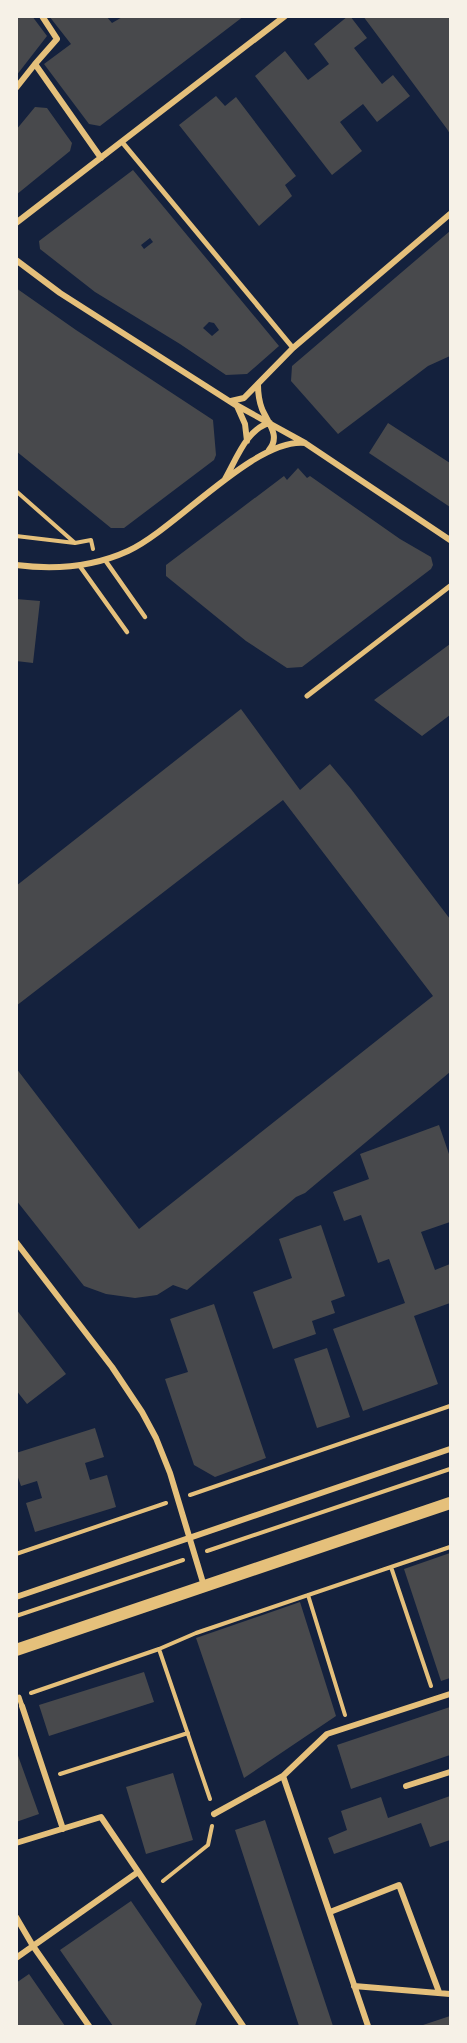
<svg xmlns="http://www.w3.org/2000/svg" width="467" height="2043" viewBox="0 0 467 2043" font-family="Figtree,sans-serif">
<rect width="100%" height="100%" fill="#14213d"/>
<path fill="#48494c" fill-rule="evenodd" d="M16,16H32L47,36L16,76Z
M49,16H106L112,23L124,16H244L100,126L89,124L44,64L71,44Z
M348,16H350L367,38L354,48L382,84L393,75L410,96L377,122L363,104L340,122L362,151L332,175L255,76L285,51L308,80L329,64L314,44Z
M363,16H450V134L447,129Z
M216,96L225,106L236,97L296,176L285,185L292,196L259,226L179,125Z
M35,107L47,108L72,143L70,151L16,195V130Z
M133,170L279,346L247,374L226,375L180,344L95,292L40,249L39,241ZM150,238L153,242L144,249L141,245ZM209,322L214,323L219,330L212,336L203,328Z
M450,231V356L428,366L338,434L291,381L292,366Z
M16,288L76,330L213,420L216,455L214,460L124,528H111L16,451Z
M388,423L450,463V507L369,453Z
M298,468L307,478L310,476L400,539L431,557L433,565L431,569L302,667L287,668L246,641L166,576V565L284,476L287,480Z
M16,599L40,601L33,663L16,661Z
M450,644V715L422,736L374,700Z
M241,709L300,790L330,764L351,789L450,919V1072L305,1193L296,1197L187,1290L173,1285L157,1295L135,1298L106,1294L84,1286L16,1200V1068L139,1229L433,996L283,800L16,1006V886Z
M439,1125L450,1157V1222L421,1232L435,1270L450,1264V1303L414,1316L438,1384L363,1411L333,1329L405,1303L389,1259L378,1263L361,1215L344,1221L333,1192L369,1179L360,1154Z
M321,1225L345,1296L331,1301L335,1313L312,1321L316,1334L273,1349L253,1292L292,1278L279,1239Z
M214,1304L266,1458L215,1477L194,1465L165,1379L188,1372L170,1319Z
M16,1309L66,1374L27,1404L16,1390Z
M327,1348L350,1417L317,1428L294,1359Z
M95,1428L104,1457L85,1463L90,1480L107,1475L116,1507L35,1532L26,1503L42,1498L37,1481L21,1486L16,1472V1453Z
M450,1553V1678L441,1681L404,1569Z
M300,1602L336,1716L244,1778L196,1638Z
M144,1672L154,1702L49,1736L39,1705Z
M450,1707V1755L351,1789L337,1745Z
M16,1750L39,1814L16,1822Z
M173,1773L193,1840L146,1854L126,1787Z
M450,1796V1840L430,1847L421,1823L334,1854L328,1838L347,1830L341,1811L381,1797L388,1818Z
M265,1820L333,2026H299L235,1830Z
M131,1901L202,2004L195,2026H113L60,1950Z
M29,1974L65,2026H16V1983Z
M450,2016V2026H420Z"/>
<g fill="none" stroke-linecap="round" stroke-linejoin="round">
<path stroke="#e5c07b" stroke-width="4" d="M16,491L75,543L91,540L93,549
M16,536L75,543
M190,1495L450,1406
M207,1551L450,1469
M16,1554L166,1503
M391,1567L431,1686
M308,1595L345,1715
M16,1616L183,1560
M159,1649L210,1799
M31,1693L159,1649L196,1633L450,1547
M60,1774L188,1733
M163,1881L208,1845L212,1826"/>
<path stroke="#e5c07b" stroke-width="4.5" d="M105,560L145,617
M79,565L127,632"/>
<path stroke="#e5c07b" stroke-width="5" d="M122,142L293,348
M307,696L450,586
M19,1697L22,1706"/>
<path stroke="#e5c07b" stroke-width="6" d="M35,64L57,39L42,16
M16,88L35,64L101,158
M16,223L285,16
M16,260L60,293L237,406L245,424L247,441
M258,385C258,393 259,401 262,409C268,423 281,436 269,450
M231,401L244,398L293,348L450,214
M238,406L305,443L450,540
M225,479C236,460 247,428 270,423
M16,565C55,570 93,567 128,551C176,529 254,438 305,443
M16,1242L112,1367L142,1412L156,1438L170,1473L204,1586
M16,1597L450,1449
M22,1706L63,1829
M283,1776L368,2026
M406,1786L450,1772
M214,1814L283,1776L327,1734L450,1694
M16,1843L101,1817L243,2026
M330,1912L399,1885L439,1992
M16,1917L33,1946L89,2026
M16,1958L138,1872
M354,1986L450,1994"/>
<path stroke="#e5c07b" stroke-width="12" d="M16,1650L450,1503"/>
</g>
<rect width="467" height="2043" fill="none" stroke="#f6f1e7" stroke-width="36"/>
</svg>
